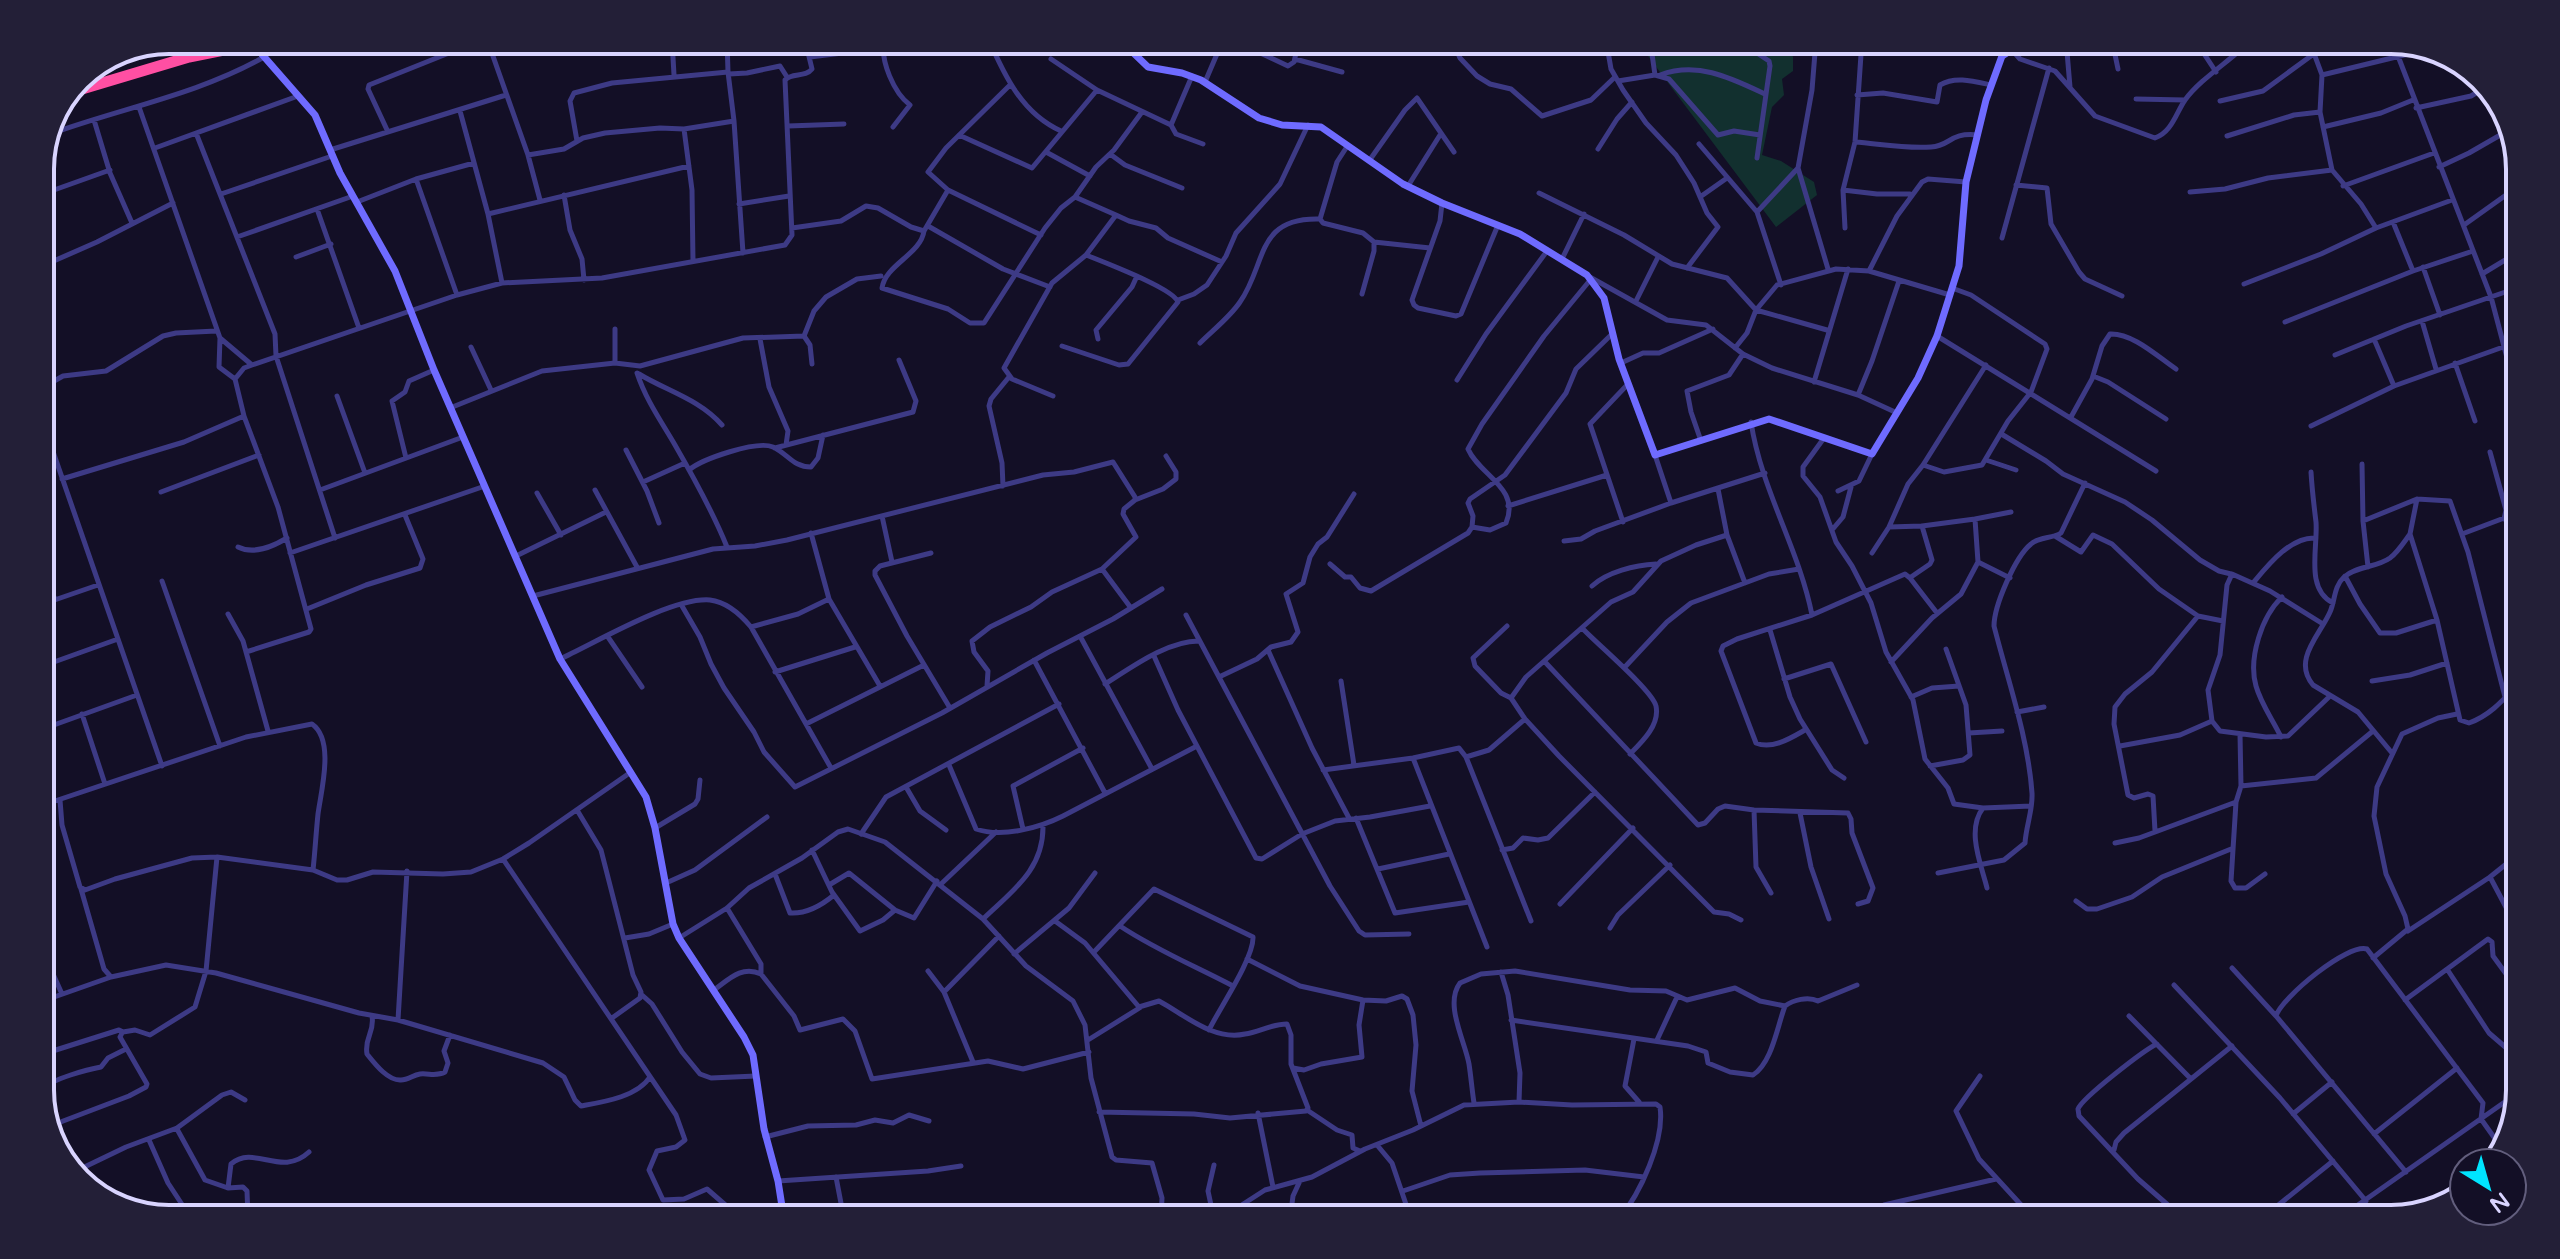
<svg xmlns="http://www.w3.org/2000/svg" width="2560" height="1259" viewBox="0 0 2560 1259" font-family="'Varela Round',sans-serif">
<rect width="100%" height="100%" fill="#130f26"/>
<path fill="#12302f" d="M1636,40H1786L1793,57V71L1782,79L1784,95L1772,107L1762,155L1781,161L1814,182L1817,195L1776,227Z"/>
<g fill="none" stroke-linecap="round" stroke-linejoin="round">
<path stroke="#3d3a85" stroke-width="5" d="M169,40H177
M182,40L187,44L189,57
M672,40L674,75
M727,40L728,72
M884,40C880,61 894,93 910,105L893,127
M989,40C1005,77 1023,114 1061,131
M1233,40L1288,66L1294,62L1299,40
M1452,40L1460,58L1477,76L1490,84L1511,89L1542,116L1591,100L1615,77
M1606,40L1611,69L1623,90L1646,123L1676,155L1694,183L1707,213L1718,227L1687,268
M1650,40L1655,75
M1754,40V51L1769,61L1770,66L1757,158
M1816,40L1812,90L1798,168L1828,269
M2066,40L2070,87
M2112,40L2118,69
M2161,40L2166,45L2180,40
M2195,40L2216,72
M2309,40L2322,75L2320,112L2332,170L2361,204L2376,228
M1861,49L1891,53
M2012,50L2020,59L2055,71L2095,116L2155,138C2172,132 2176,113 2185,100C2201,78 2232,60 2251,40
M2398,56L2491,297L2520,407
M810,57L883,48
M1051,59L1097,90L1171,125L1176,134L1203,144
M1295,59L1342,72
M729,74L747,73L780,66L787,77
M1660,75C1698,61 1731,78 1765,94
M2322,75L2429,49
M1618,81L1655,75L1669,79L1718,135L1734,131L1760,135
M1205,82L1223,40
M1011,84L946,148L928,172L948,190L1041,235
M1857,95L1883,93L1937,102L1940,85C1955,76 1973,81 1991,85
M2136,99L2185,100
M2220,101L2263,91L2315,53
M139,107L220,338
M2416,108L2471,96L2486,87
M460,111L488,214L502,283
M94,120L110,173L132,223
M1171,125L1192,76
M788,126L844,124
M2323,127L2381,113L2413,100
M684,129L692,190L693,261
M388,132L368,89L369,85L479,41L488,42L528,155L540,200
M53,133C122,108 199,94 264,57
M196,133L275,334L276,356L335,538
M959,135L1032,168L1097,90
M2227,136L2294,115L2320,112
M577,141L570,101L574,93L612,83L728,72L734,121
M1855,142C1880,144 1906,149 1931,147C1951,146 1949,132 1978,135
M1699,144L1757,212L1781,285
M1348,145L1337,162L1320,219L1323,223L1363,233L1374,242V251L1362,294
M155,148L298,96
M1598,149L1617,119L1632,102
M330,150L506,95
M1046,152L1090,176
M1110,154L1125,165L1182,188
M528,155L564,149L583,138L605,133L660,128L684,129L734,121L743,253
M1369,161L1405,110L1417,98L1454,152
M2439,167L2469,153L2509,130
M416,179L457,295
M2016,185L2047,188L2051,224L2079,272L2085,279L2122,296
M1408,186L1440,135
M2343,186L2434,153
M1843,190L1877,194H1910
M2190,192L2225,189L2268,178L2332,170
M1539,193L1624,235L1672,264L1727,278L1756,310L1777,285L1836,269L1869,271L1950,295
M221,194L332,156
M40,195L110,170
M564,195L570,230L582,259L584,280
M1700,197L1727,178
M357,202L416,179L474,163
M1442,203L1440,221L1412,300L1414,305L1418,308L1456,316L1461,314L1498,225
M739,204L789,196
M317,209L359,328
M1757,212L1798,168
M488,214L689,166
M1116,215L1129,221L1156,228L1168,238L1222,262
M2393,222L2413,271
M2464,225L2520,185
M928,226L1003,269L1050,287
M792,228L841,221L866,206L878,208L911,227L924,231L948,190
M1845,228L1843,190L1855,142L1862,40
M924,231C921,254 885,265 882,288L948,309L970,323H984L1045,228L1061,208L1075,197L1096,167L1114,150L1142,112
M237,237L353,196
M2002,238L2049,68
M1374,242L1430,248
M296,257L331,244
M1562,259L1584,214
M40,267L97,242L173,203
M2423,267L2440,315
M1869,271L1897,216L1922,182L1928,179L1966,182
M2482,274L2520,251
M1588,276L1667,320L1706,325L1743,354L1772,368L1858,395L1895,412
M2244,284L2321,254L2376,228L2452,200
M1178,300L1194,294L1207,285L1226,256L1236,233L1280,184L1308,125
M1636,301L1658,257
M2422,321L2436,369
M2285,322L2413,271L2473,251
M804,336L810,345L812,364
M1937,336L2156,471
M220,338L252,365L244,368L235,379L219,367Z
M760,339L769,387L788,431L786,445
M1098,339L1096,330L1132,287L1137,276
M2374,339L2394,386
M1200,343C1213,330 1230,317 1240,302C1267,264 1255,217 1320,219
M1062,346L1119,365L1128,364L1178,302C1173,288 1103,262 1086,255
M471,347L491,390
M1735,348L1747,333L1756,310L1827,330
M2335,355L2406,326L2520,287
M615,363V329
M1621,363L1643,353H1659L1713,329
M2455,363L2475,421
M252,365L457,295L502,283L602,278L785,245L792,235L785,80C792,72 805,78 812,69L805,40
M637,373C646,400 661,421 675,445C694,478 713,512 727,547
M639,374C667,391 699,399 722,425
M2093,376L2108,382L2166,419
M235,379L244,416L278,507L311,629L309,632L246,652
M1457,380L1486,334L1547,251
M1814,382L1848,269
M40,389L63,376L106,371L163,336L176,333L216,331
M1858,395L1872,361L1899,281
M337,396L365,473
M1053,396L1012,379L1004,368L1052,283L1086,255L1116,215L1075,197
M450,408L542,371L615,363L640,366L743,338L804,336L814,311L826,297L857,279L881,276
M40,414L162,766
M2071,417L2092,379L2102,346L2110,334C2133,333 2158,357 2176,369
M1751,422C1761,489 1799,549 1812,615
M2311,426L2394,386L2520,341
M2003,435L2046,461L2063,474L2125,502L2152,520L2200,560L2219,571L2231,574
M1824,438L1803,467V476L1820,497L1836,542L1852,566L1871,603L1886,652L1913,700L1925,759L1948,788L1954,804L1983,808
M1701,441L1691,412L1687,391L1729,375L1743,354
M40,446L50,443
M775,448L913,412L916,401L899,360
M626,450L647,491L659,523
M2490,452L2506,510L2504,519
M1655,455L1671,503
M406,458L392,401L405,392L409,381L434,370
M1986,460L2016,470
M2362,464L2363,521L2368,567
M1923,465L1944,472L1982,465L2008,421L2031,392L2047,349L2045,344L1971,295L1952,288
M689,470C702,459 757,440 773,447C788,454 793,467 811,467L818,458L823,435
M2311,472C2312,489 2314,506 2316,522C2318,548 2305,589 2333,603
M62,479L184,442L244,416
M643,482L685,463
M1003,486L1002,463L989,406L991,399L1009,377
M1718,489L1727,535L1745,583
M320,490L463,437
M595,490L637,567
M1838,491L1859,481L1872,454
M161,492L259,455
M537,493L561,535
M2417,499L2410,534L2437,620L2460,720L2469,723C2491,715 2504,699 2520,682
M1135,500L1163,489L1176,479V472L1166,456
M1508,506L1607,475
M2518,513L2520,527
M882,516L892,562
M1975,519L2011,512
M2363,521L2417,499L2450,501L2468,552L2505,697L2520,725
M1623,522L1590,424L1628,384
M1472,527L1490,530L1506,523C1521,488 1479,475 1468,449L1482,424L1544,336L1591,279
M1889,527L1922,526L1975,519L1978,562L1961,594L1932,618L1891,662
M1832,530L1843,517L1851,487
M2462,534L2520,512
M2055,536L2081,552L2093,535L2112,544L2159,589L2198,616
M1564,541L1581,539L1595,531L1671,503L1765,473
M238,547C254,555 272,547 287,538
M290,553L485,486
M931,553L880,566L875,571V575L907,636L950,708
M1872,553L1889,527L1908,484L1923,465L1986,365
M516,556L606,512
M40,557L55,600
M1978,562L2010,578
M1330,564L1345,577H1351L1360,588L1371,591L1468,533L1472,527L1473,516L1468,503L1470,499L1505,475L1566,393L1576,369L1612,334
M2345,576L2360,604L2380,633H2396L2437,620
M1911,577L1930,564L1932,560L1922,526
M162,581L220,746
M2253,583C2268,565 2291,536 2316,538
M1592,586C1607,572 1635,565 1656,564
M533,596L713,549L755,546L787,540L1043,475L1074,472L1113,462L1135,497V500L1124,509L1123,514L1136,537L1102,569L1131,608
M829,599L880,686
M40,605L98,585
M682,606L700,637L711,664L724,688L754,732L764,752L795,787L942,713L1047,653L1113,619L1162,589
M307,609L366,585L420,568L423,559L405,515
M228,614L243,641L268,731
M1186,615L1330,886L1359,931L1365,935L1409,934
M1507,626L1473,658L1475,666L1501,693L1511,698L1525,719L1559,756L1714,912L1729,914L1741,920
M751,627L798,614L829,599L811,533
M1582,628C1596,643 1652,690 1656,706C1660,725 1642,742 1630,754
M1770,630L1790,697L1800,719L1832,770L1844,778
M1080,636L1152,769
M608,637L642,687
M1268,650L1312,748L1349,818
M1154,656L1178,710L1256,858L1262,859L1302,834L1335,821L1370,817L1430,806
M560,659C597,642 672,597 710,600C727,602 741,615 751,627L831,768
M1034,660L1105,793
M1545,662L1698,825L1705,823L1718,809L1725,806L1754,810L1848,813L1851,819L1852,833L1873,888L1868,901L1858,904
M40,667L118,639
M1624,668L1667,622L1691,603L1769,574L1799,569
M775,672L855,647
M1219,677L1257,659L1271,647L1291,642L1298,632L1286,594L1303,583L1310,557L1318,544L1327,537L1354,494
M1784,679L1831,664L1866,742
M1341,681L1354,765
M2372,681L2410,675L2447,663
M1105,684C1132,667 1167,641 1199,641
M987,686L988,671L974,652L972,641L990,627L1031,607L1052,592L1102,569
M1911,697L1932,688L1959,686
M1511,698L1526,677L1611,602L1633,592L1661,561L1696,545L1727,535
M2017,712L2044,707
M82,714L105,784
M2212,721L2220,731L2266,737L2288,736L2329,697
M806,724L924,665
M40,730L137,695
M1805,730C1791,738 1772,750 1756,743L1721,651L1723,646L1737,639L1812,615L1905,574L1910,578L1937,613
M1969,733L2002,731
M2240,734L2241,786L2236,802L2231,881L2235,888H2246L2265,874
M2281,737C2273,720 2261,704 2256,686C2248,658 2262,616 2282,597
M2120,746L2180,735L2212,721L2208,690L2220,655L2227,585L2232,574L2270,591L2323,624
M2392,753L2358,712L2313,685C2292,660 2320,635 2330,612C2335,601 2334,586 2344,577C2356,566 2376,568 2390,558C2398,552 2404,542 2410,534
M1466,757L1489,750L1525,719
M1413,758L1487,947
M949,765L976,829C1002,838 1039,828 1063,816L1197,746
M1930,766L1963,760L1970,755L1966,705L1946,649
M1323,770L1413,758L1459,748L1466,757L1531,921
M2241,786L2316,778L2373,731
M906,787L920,811L946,830
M60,800L62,825L80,887L85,890L115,879L192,858L217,857L313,870L337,880H347L373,872L443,874L471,872L503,859L529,843L631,772
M40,806L246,737L312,724C335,740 321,791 318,814C316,833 315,852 313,870
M577,810L601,850L633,975L641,992L640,998L612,1018
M1754,810L1756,867L1771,893
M1800,813L1811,867L1829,919
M1356,818L1395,913L1469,902
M655,828L695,804L698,799L700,780
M1023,829L1013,786L1083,748
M2155,831L2153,796L2148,794L2134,798L2128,795L2114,724L2115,707L2125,694L2152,672L2198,616L2223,621
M861,834L886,797L1059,704
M2115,843L2139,838L2236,802
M812,850L832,892L860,931L883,920L895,910L914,918L937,881
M1502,850L1513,848L1523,838L1538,840L1548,838L1595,792
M2520,853L2490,877L2508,911L2515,915L2520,913
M503,859L676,1115L685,1140L676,1147L657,1151L649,1170L663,1200L684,1199L707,1189L730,1209L736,1219
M1378,869L1449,854
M1938,873L2004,860L2025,843C2026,826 2033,810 2032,793C2028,737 2008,681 1994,626C1994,606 2015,557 2031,544C2040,536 2052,539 2061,533L2085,483
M775,874L790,913C806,914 822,905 834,895
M666,883L695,870L767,817
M941,884L996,832
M829,885L849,873L895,910
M1987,888C1981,864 1966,830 1983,808L2031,806
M81,889L104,969L111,977L166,965L216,973L359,1013L398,1020L543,1063L564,1077L575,1100L581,1106C603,1102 637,1097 650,1077
M2076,901L2087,909H2097L2132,897L2162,877L2231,849
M1560,904L1633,828
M727,908L761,964V974
M983,919C1012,891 1044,870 1043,825
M1055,921L1085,943L1139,1007L1159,1001C1185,1015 1213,1041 1245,1034C1259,1032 1272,1024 1287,1024L1291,1035V1064L1308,1108L1306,1111L1230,1118L1194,1114L1099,1112
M1120,926C1156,950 1195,966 1233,986
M1610,928L1618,915L1670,865
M2408,931L2490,877
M625,938L649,934L673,924
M679,938L727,908L749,888L802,858L838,832L848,829L885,842L983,919L1026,966L1073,1001L1085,1025L1091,1078L1112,1157L1116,1160L1152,1163L1162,1198L1161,1219
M40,945L62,994
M1094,952L1154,889L1253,937C1254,958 1219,1009 1209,1030
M1014,954L1069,908L1095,873
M2373,958L2408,929L2405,916L2386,874L2374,816L2377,787L2402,734L2438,718L2457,714
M1247,959L1300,986L1363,1000L1386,1001L1402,996L1407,999L1413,1015L1416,1045L1412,1091L1421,1126
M2232,968L2276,1016
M2447,969L2489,1033L2511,1052L2520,1065
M928,971L944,992L973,1062
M1501,972L1508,995L1520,1073L1519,1102
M2174,985L2280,1098L2366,1201
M714,990C729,979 742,965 761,974L794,1016L800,1030L843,1019L855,1031L872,1079L988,1061L1023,1069L1089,1052
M944,992L999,936
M642,995L652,1004L682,1052L700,1074L711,1078L756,1076
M2405,1000L2488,939L2492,942L2493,956L2520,993
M40,1002L111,977
M372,1016C375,1033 364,1037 367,1054C375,1064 388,1081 401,1080C408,1080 413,1075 420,1074C429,1073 436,1077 445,1072L448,1063L444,1051L450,1035
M2129,1016L2190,1078
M398,1020L407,871
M1511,1020L1688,1046L1706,1052L1708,1063L1730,1072L1753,1075C1772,1063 1777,1027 1785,1006
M1634,1039L1625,1086L1639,1102
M1088,1040L1141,1007
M1657,1040L1677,997
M2157,1044C2144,1050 2082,1098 2078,1109L2079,1116L2138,1179L2176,1212L2177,1219
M40,1055L119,1030L123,1032L135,1030L150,1035L195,1007L206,971L217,857
M1293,1068L1304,1070L1321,1064L1362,1057L1359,1025L1363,1000
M40,1072L44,1087
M1980,1076L1956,1111L1979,1159L2034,1219
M42,1102C42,1098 42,1093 44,1089C50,1079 90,1069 101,1067L108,1058L126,1049
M1474,1103C1472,1090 1471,1077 1469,1064C1465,1041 1444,1004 1460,983L1481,974L1515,971L1630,990L1666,991L1687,1000L1735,988L1760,1001L1785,1006C1793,1000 1808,996 1818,1001L1857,985
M1307,1110L1337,1130L1352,1135L1353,1148L1360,1151
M1258,1113L1273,1187
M2293,1114L2332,1082
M50,1126L129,1096L146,1087L147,1084L120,1037L122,1033
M177,1129L205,1180L228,1188L231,1164C255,1144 281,1178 309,1152
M2374,1134L2457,1068
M765,1137L808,1126L856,1125L875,1120L893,1123L909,1115L929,1121
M149,1140L168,1183L185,1209
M1377,1145L1392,1163L1411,1219
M2114,1150L2116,1142L2124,1133L2232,1046
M1214,1165L1208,1191L1214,1219
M74,1172L126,1147L177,1128L222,1095L231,1092L245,1100
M2406,1172L2276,1016C2282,997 2348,943 2367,949L2483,1103L2481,1119L2503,1150
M836,1177L844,1219
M778,1181L928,1171L961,1166
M228,1188L243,1187L247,1191L248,1218
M1403,1191L1450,1175L1480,1173L1585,1170L1644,1177
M1291,1210L1334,1215L1338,1219
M248,1219L264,1213L321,1214L329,1219
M967,1219L994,1215L997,1219
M1220,1219L1265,1190L1312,1177L1365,1149L1413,1130L1464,1105L1519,1102L1572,1105L1656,1104L1660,1107C1665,1140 1640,1194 1619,1219
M1290,1219L1293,1196L1299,1183
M1882,1219L1884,1205L1996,1179
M2261,1219L2333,1161
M2338,1219L2519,1092"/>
<path stroke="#6f6bff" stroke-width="7" d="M1120,40L1148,67L1182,73L1201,80L1259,118L1282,125L1321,127L1403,184L1442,203L1520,234L1587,275L1604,298L1619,359L1655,455L1769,419L1872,454L1918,378L1937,336L1959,266L1966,182L1986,100L2002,56L2016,47L2017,40
M253,44L315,115L340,173L395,271L434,370L560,659L646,797L655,828L673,924L679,938L744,1037L753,1055L764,1129L778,1181L784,1219"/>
<path stroke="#ff4fa3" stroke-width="11" d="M72,92L189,57L274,40"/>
</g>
<path d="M0 0H2560V1259H0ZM169 54H2391A115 115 0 0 1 2506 169V1090A115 115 0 0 1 2391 1205H169A115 115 0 0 1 54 1090V169A115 115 0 0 1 169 54Z" fill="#231f37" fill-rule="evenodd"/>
<path fill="none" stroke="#d9d4ff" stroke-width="4" d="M169 54H2391A115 115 0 0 1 2506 169V1090A115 115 0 0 1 2391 1205H169A115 115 0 0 1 54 1090V169A115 115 0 0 1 169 54Z"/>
<g transform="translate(2488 1187) rotate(143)"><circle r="38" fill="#130f26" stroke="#625e7d" stroke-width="2"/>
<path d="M0-6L14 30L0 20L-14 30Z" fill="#00e5ff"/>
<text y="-12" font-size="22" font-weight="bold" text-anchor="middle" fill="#d9d4ff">N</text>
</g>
</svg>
